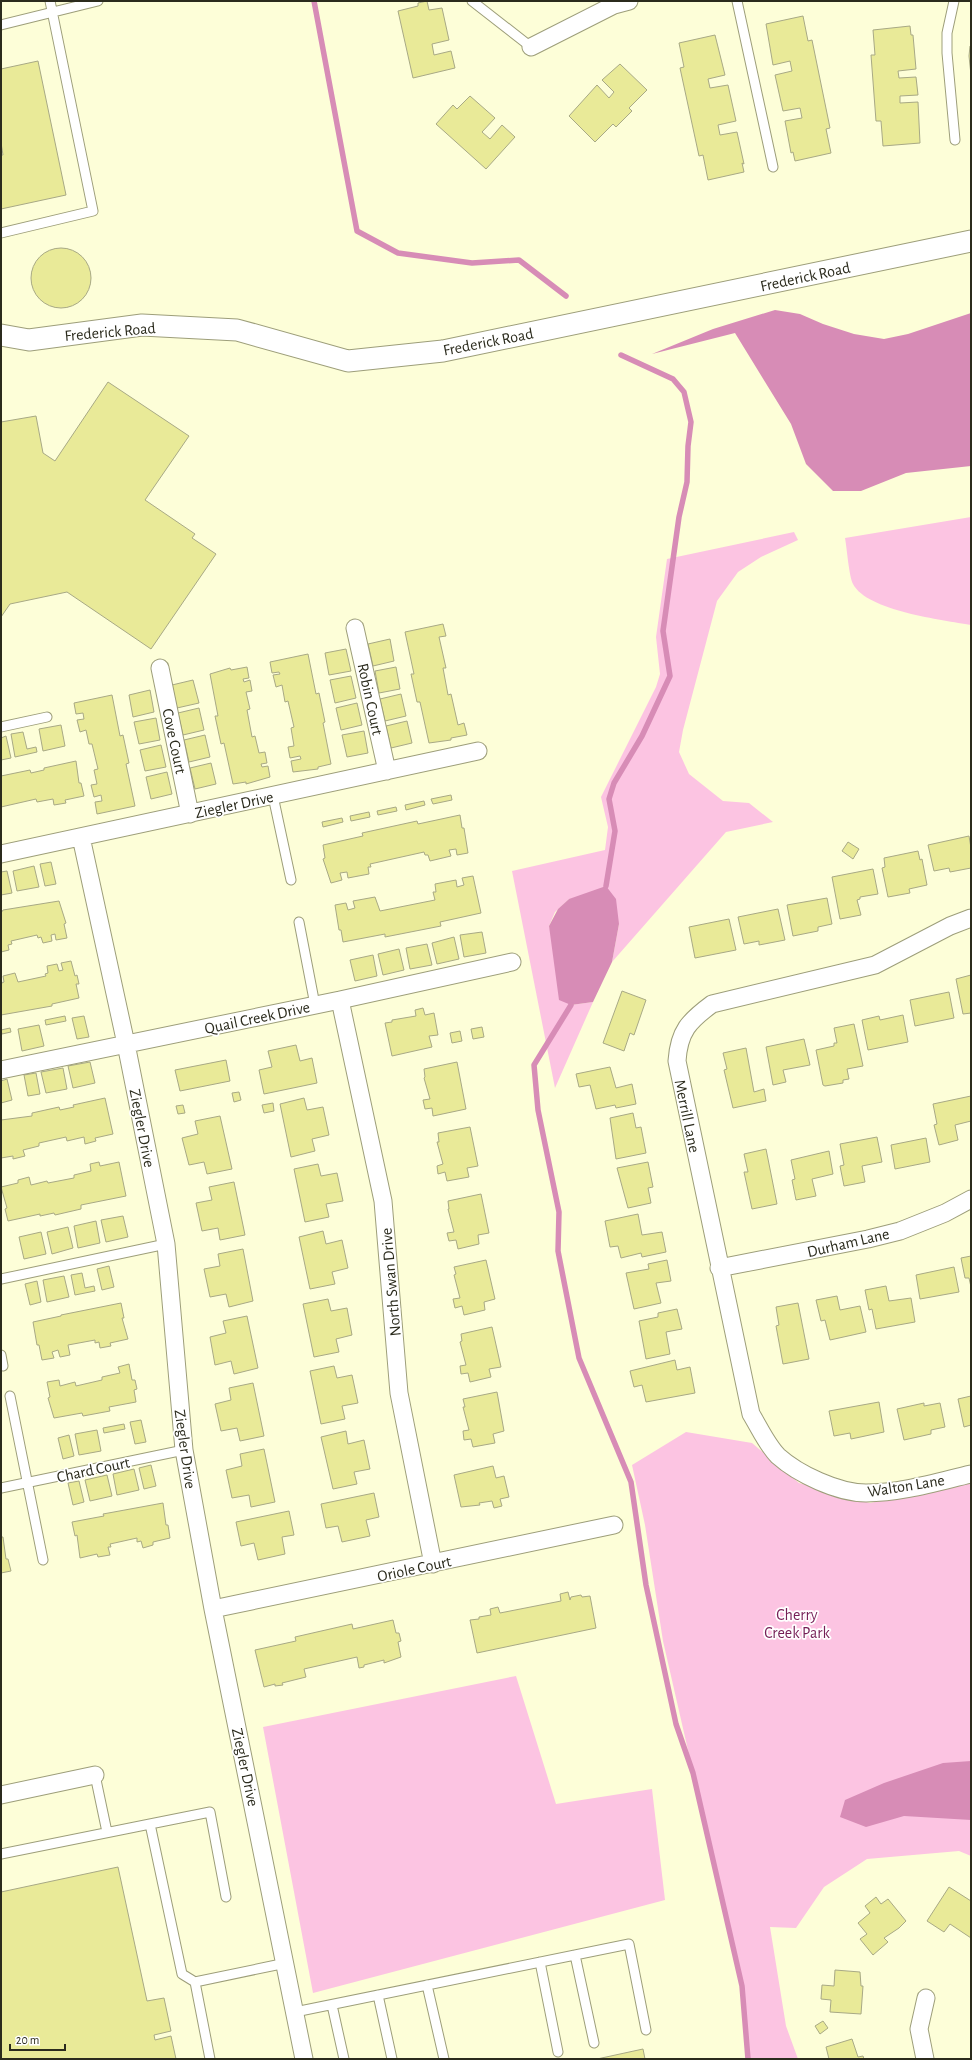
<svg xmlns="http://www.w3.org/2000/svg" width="972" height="2060" viewBox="0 0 972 2060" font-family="'Alegreya Sans',sans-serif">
<rect width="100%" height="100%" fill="#fdfed8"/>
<path fill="#fcc4e2" d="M971,517V625C943,620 867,611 853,584C849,576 847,549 845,538Z
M794,532L798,540L761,557L738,572L717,601L683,730L679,752L689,774L723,801L749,803L773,822L726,832L612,962L619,924L569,899L555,912L549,926L571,1005L593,1002L555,1088L512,871L605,850L608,827L601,797L656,687L660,674L656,637L667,559Z
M686,1432L752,1443L799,1483L870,1503L971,1482V1856L959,1851L867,1859L824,1887L796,1928L770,1927L786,2026L798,2059H748L742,1986L663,1641L645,1525L632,1465Z
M516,1676L556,1804L652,1789L665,1900L313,1993L263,1727Z"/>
<path fill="#d78cb6" d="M775,310L800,314L823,324L854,334L884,339L908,334L971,313V466L906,473L861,491H833L806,464L791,424L735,333L652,354L713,329Z
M606,886L616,899L619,924L612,962L593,1002L571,1005L559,1000L549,926L558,909L569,899Z
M971,1761V1820L904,1816L866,1827L840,1817L845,1800L884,1783L943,1763Z"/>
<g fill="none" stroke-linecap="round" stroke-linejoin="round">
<path stroke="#d78cb6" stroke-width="5.5" d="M314,1L357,231L398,253L472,263L519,260L566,296
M606,886L615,831L609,799L614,783L642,736L670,676L663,631L679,517L687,482L688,446L691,422L684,392L673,379L621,355
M571,1005L534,1065L538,1110L559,1212L558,1251L579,1358L631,1482L646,1585L676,1724L693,1773L742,1986L748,2059"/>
</g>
<path fill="#e9ea98" stroke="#a8a985" d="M427,1L429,10L442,8L449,40L432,44L434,55L451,51L455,68L413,78L398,11L418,6V3Z
M803,16L808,41L812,40L830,128L826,129L831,153L795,161L793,152L791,153L785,121L802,118L800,108L783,111L775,75L792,71L790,61L773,65L766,24Z
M910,26L911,35H913L916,69L898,71L899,78L916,77L918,95L900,96V103L918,102L920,143L883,146L881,121H876L871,55H875L873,30Z
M715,35L725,75L708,79L710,88L728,85L736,121L718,125L720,135L737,132L744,164L742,163L744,172L708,180L703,155L699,156L680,68L684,67L679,43Z
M970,46H971V75L969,56Z
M38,61L66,195L1,209V155H3L1,143V69Z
M620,64L647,90L629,108L632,111L616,127L613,124L595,142L569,116L597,85L609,98L614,92L602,80Z
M470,96L495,118L482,132L490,139L502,125L515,137L486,169L436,124L453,105L457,109Z
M31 278a30 30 0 1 1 60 0a30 30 0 1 1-60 0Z
M108,382L189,436L145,500L195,534L192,538L216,554L151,649L67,592L10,604L1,617V422L36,416L43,453L55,461Z
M443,624L446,636L439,637L446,668H443L448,695L451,694L458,725L464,723L467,735L451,738V740L429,743L420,702H417L411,674H414L405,632Z
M390,639L394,661L373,666L368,644Z
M346,649L351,671L329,675L325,653Z
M308,654L316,694L319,693L325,722L323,723L331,764L318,767V769L293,772L291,761L301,759L300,756L290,758L288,747L294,746L291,728L294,727L288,701L285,702L282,685L276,687L273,675L280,674L279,672L272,673L270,662Z
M247,667L249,678L243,679L244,682L250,680L252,691L246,692L250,709L247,710L252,737L255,736L259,753L265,752L267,763L261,764L262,767L268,766L270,777L246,784V782L233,784L224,743L221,744L215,716H218L210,674L230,668L231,670Z
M396,667L400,689L379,693L375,671Z
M351,676L356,698L335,703L330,680Z
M193,680L199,703L177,708L172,685Z
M150,690L154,712L133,717L129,695Z
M401,694L406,716L385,721L380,699Z
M112,695L120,736L123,735L129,763L126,764L135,806L97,814L95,802L102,801L101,795L94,797L91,785L97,784L94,770L98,769L92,744H89L86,730L80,732L77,720L84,719L83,713L76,714L74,703Z
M357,703L362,725L341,730L336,708Z
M199,708L204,730L183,735L178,713Z
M156,718L160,740L139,744L134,722Z
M407,721L412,743L391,748L386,726Z
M61,725L65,746L43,751L39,729Z
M364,731L368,753L347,757L342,735Z
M23,732L27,749L36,747L37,752L15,757L11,734Z
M205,735L210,757L189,762L184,740Z
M6,736L11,758L1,760V738Z
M161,745L166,767L145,771L140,750Z
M76,761L79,783H81L84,796L65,800L66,803L54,805L53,799L37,802L36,799L1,807V776L30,770L31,773L44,770V768Z
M211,763L216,784L195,789L190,768Z
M167,772L172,794L151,799L146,777Z
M451,795L452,800L433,804L431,799Z
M424,801L425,805L406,810L405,805Z
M396,807L397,811L378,815L377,811Z
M369,812L370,817L351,821L350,816Z
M460,815L462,828H464L468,853L457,855L456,849L449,850L451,856L430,861L428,855H425L424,852L370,864L371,867H368L369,874L348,878L347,872L340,873L342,880L331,883L323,859L325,858L323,845L363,836L362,833L417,821L418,824Z
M342,818L343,822L323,827L322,822Z
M969,836L971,848V868L950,872L949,868L934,871L928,845Z
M848,842L859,849L853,859L842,851Z
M918,851L920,860L922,859L927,885L909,889L910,893L888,897L882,868L885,867L884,858Z
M51,862L56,884L45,886L40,864Z
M34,866L39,887L17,891L13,871Z
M873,869L878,894L860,897V899L857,900L861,915L840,919L832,877Z
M7,871L12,893L1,895V872Z
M473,876L481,913L440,922L441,926L385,937V934L343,942L341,930H339L335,905L346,903L348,910L355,908L353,901L375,897L380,911L435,900L433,892H436L435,884L456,880L457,887L464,885L462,878Z
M827,898L832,924L818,927V931L793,936L787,905Z
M59,901L66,923L64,924L67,938L56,940L55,934L51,935L52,941L43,943L41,937L38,938L37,935L11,941L12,944L8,945L9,950L1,952V913L3,910Z
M778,909L785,940L759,945V941L744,944L738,917Z
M729,919L736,950L695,958L689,927Z
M482,932L486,953L464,957L460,935Z
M454,937L459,959L437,964L432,943Z
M427,944L432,965L410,969L406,948Z
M399,949L404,970L383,975L378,954Z
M373,955L377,976L355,981L350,960Z
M71,961L75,976L77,975L79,984H76L79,998L52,1004V1006L1,1015V979L2,983L4,982L3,976L15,973L18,982L46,976L45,974L48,973L47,966L57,964L59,971L63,970L61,963Z
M971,975V1013L963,1014L956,979Z
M622,991L646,1000L634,1035L630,1033L624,1051L603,1043Z
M949,992L954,1018L915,1026L910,1000Z
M423,1008L425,1015L434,1013L438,1035L429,1036L432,1047L392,1056L385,1023L392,1022V1020L416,1016L415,1010Z
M903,1015L908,1042L868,1050L862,1020L879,1016L880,1020Z
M65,1016L66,1021L46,1025L45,1020Z
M84,1016L89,1037L77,1039L72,1018Z
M854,1024L863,1066L847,1069L849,1079L843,1080V1083L825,1086L823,1085L816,1050L834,1046V1043H837L834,1028Z
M39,1025L44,1046L22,1051L18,1029Z
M482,1027L484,1037L473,1039L471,1029Z
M10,1028L11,1032L2,1034L1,1030Z
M460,1031L462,1041L452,1043L450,1033Z
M804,1039L810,1065L783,1070L786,1082L773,1085L766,1047Z
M296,1045L300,1061L312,1058L317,1083L264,1094L259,1070L272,1067L268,1051Z
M746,1048L754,1092L764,1089L766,1101L733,1108L724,1070L727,1069L723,1053Z
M226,1060L230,1081L180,1091L175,1070Z
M90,1062L95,1083L73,1088L68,1066Z
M457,1062L466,1109L433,1116L432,1108L425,1109L423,1100L430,1099L424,1078L425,1077L424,1069Z
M610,1067L616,1088L632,1084L636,1104L616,1108L615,1105L596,1109L590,1085L579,1087L576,1074Z
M63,1068L67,1089L46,1093L41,1072Z
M36,1073L40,1094L28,1096L24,1075Z
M7,1079L12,1100L1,1103V1081Z
M239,1092L241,1100L234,1102L232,1093Z
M971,1096V1121L955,1125L958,1140L939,1145L934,1125L937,1124L933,1104Z
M105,1098L113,1134L95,1138L96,1141L85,1144L84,1137L67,1141L66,1137L39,1143V1146L23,1150L25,1156L13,1159V1156L1,1158V1120L32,1116V1113L59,1107L60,1110L74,1107L73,1105Z
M304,1098L307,1110L323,1107L329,1135L312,1139L315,1151L291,1157L280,1104Z
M273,1103L274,1111L264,1113L262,1105Z
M183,1105L185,1113L178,1114L176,1106Z
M633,1113L636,1128L641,1127L646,1153L616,1159L610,1118Z
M220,1116L232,1169L207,1174L204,1162L189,1165L182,1138L198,1134L195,1121Z
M470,1127L478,1166L467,1168L469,1177L447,1181L445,1172L438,1174L437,1166L443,1164L437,1142H439L438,1133Z
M877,1137L882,1162L862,1166L865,1182L844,1186L840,1166L844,1165L840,1144Z
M926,1138L930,1162L895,1169L891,1145Z
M766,1149L777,1204L752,1209L744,1172H748L744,1154Z
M829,1151L833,1174L812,1179L816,1196L796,1200L792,1180L795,1179L791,1160Z
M99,1162L100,1166L119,1162L126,1196L81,1205V1209L55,1215L54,1213L40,1216V1214L8,1221L5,1209L7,1208L1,1187L18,1183V1180L29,1177L31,1185L47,1181L48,1183L74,1178V1175L91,1171L90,1164Z
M648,1162L653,1187L648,1188L651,1203L628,1208L617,1168Z
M318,1164L321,1176L337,1173L343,1201L326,1204L329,1217L305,1222L294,1169Z
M234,1182L245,1235L220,1240L218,1228L202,1231L196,1203L212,1200L209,1187Z
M481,1194L489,1233L478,1235L479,1244L458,1249L456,1240L449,1241L447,1233L454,1232L448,1209H449L448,1201Z
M638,1214L642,1235L662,1232L666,1252L642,1257L641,1253L621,1258L618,1246L610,1247L605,1221Z
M123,1216L128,1237L106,1242L101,1220Z
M96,1221L100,1243L78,1248L74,1226Z
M68,1227L73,1248L52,1254L47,1232Z
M323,1231L326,1244L342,1240L348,1268L332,1272L335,1284L310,1289L299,1237Z
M41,1232L46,1254L24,1259L19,1237Z
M243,1249L253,1301L229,1307L226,1294L210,1297L204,1269L220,1266L218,1254Z
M971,1256V1287L969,1278H965L961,1258Z
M486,1260L495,1299L484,1302L485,1310L464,1315L462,1306L455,1308L453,1299L460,1298L454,1275L456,1274L454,1267Z
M667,1260L671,1281L656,1283L661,1303L634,1309L626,1273L649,1269L648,1264Z
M109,1266L114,1287L102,1290L97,1269Z
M954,1267L959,1292L920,1299L916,1275Z
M82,1273L85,1288L94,1286L95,1291L75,1295L71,1275Z
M64,1276L69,1297L47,1302L43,1280Z
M37,1281L41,1302L30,1305L25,1284Z
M886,1286L889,1301L911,1298L915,1322L876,1329L872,1309L869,1310L865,1290Z
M837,1296L840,1310L860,1306L866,1332L830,1340L825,1320L821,1321L816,1300Z
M328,1299L331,1311L347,1308L352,1335L336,1339L339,1352L314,1357L303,1304Z
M121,1303L124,1318H122L128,1339L110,1343L111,1346L100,1348L99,1342L95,1343V1340L68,1345L70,1355L60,1357L58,1350L52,1352L54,1358L42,1360L39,1345H37L33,1322L61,1316V1315Z
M798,1303L809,1359L783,1364L776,1326L779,1325L776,1307Z
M677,1309L682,1329L666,1332L670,1354L646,1359L639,1321L658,1317V1313Z
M247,1316L258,1368L234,1374L231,1361L215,1365L210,1337L226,1333L223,1321Z
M492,1327L501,1367L489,1369L491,1377L470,1382L468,1373L461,1374L460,1366L466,1365L460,1342L462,1341L461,1334Z
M675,1360L677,1370L690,1367L695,1393L646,1402L642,1385L634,1387L630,1371Z
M129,1364L132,1380H135L137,1389L134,1390L136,1402L109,1407L110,1411L83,1416L82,1413L54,1418L48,1398L50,1397L47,1382L59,1380L60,1386L75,1382L76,1386L102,1380V1377L120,1373L118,1367Z
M334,1366L337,1378L352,1375L358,1403L342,1406L345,1419L321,1424L310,1371Z
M253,1383L264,1436L240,1441L237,1428L221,1431L215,1404L231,1400L229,1388Z
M497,1392L504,1431L493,1434L495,1443L473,1447L471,1439L464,1440L463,1431L469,1430L463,1407H465L463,1399Z
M971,1396V1425L964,1427L958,1399Z
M879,1402L884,1432L851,1439L850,1433L834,1436L829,1411Z
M924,1403V1406L940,1403L945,1427L931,1430V1434L904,1440L897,1409Z
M141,1420L146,1442L135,1444L130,1422Z
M124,1424L125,1429L104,1433L103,1428Z
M97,1430L101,1451L79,1455L75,1434Z
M346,1431L348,1444L364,1440L370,1469L354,1472L357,1484L333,1489L321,1437Z
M69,1435L74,1456L63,1459L58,1438Z
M264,1449L275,1502L251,1507L249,1495L232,1498L226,1470L242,1466L240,1454Z
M151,1465L156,1486L144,1489L139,1468Z
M493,1466L496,1478L504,1476L509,1497L500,1499L502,1506L494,1508L492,1501L479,1503L480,1505L461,1507L454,1475Z
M134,1469L139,1490L117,1495L113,1474Z
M107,1475L112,1496L90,1501L85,1480Z
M79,1481L84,1502L73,1505L68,1483Z
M374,1493L379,1517L366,1520L370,1536L342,1542L338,1526L326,1528L321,1504Z
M163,1503L166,1525H168L170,1538L153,1542V1545L143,1548L141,1541L137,1542V1538L110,1544L111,1547H108L110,1555L98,1557L97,1554L80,1558L77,1535L75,1536L72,1522L104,1516L103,1514Z
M289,1511L294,1535L282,1537L285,1554L258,1560L254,1543L241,1546L236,1522Z
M1,1537H3L6,1559H8L11,1571L1,1573Z
M568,1592L570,1600L571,1597L581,1595L582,1597L590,1596L596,1628L477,1653L470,1620L479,1619V1617L491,1615L490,1609L498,1607L500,1613L561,1601L560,1594Z
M393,1620L396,1633H399L401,1641L398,1642L401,1657L384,1663V1660L364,1665V1667L359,1668L357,1657L304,1669L306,1677L282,1683L283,1685L275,1686V1684L264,1687L255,1650L296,1641L295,1637L352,1624L353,1629Z
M118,1867L147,2001L164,1998L171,2031L154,2035L155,2040L171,2036L176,2059H1V1892Z
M949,1887L971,1901V1938L950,1924L944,1932L927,1921Z
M876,1897L881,1904L888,1899L906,1921L899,1928L884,1938L888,1942L873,1955L860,1939L867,1934L858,1923L870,1913L865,1906Z
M835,1970L860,1972L861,1986H863L861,2014L830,2012L831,2000L821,1999L822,1985L834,1986Z
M823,2021L828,2028L820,2034L815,2026Z
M852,2039L858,2057L863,2056L864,2059H829L826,2047Z
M643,2049L645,2059H597Z"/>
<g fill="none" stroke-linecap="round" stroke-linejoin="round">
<g stroke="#9d9e7a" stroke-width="11">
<path id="service" d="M472,1L531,47
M737,1L773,167
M954,1L947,33V53L955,140
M1,25L98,1
M1,233L93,211L50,1
M1,727L47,717
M273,796L291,880
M299,922L315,1005
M1,1279L166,1244
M1,1355L3,1366
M10,1396L43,1560
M1,1488L184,1450
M95,1775L107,1832
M150,1824L210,1812L226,1897
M1,1854L150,1824L182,1974L195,1982
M575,1955L594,2043
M540,1962L558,2052
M427,1985L444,2059
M378,1995L392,2059
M332,2005L344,2059
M295,2012L629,1944L646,2030
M210,2059L195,1982L286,1963"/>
</g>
<g stroke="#9d9e7a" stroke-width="19">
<path id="minor" d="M531,47L614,5L629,1
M355,628L387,771
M160,668L190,814
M81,837L126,1044L166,1244L184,1450L213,1609L304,2059
M1,854L478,751
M971,918L950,926L875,965L712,1004C689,1021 679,1031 677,1061L751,1414C759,1427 767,1445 778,1456C798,1474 838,1493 866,1493C901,1493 937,1482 971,1474
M340,1000L383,1201L399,1393L433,1564
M1,1070L340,1000L512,962
M719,1268L868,1239L900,1231L945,1213L971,1199
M213,1609L614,1525
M1,1795L95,1775
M925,2059L919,2029L926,1998"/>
</g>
<g stroke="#9d9e7a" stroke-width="23">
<path id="tertiary" d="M1,335L29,340L142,325L237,330L348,361L443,351L971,241"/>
</g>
<use href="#service" stroke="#fff" stroke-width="9"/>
<use href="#minor" stroke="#fff" stroke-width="17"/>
<use href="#tertiary" stroke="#fff" stroke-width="21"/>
</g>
<g text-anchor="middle" stroke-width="3.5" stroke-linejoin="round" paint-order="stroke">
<g font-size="16" fill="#2b2b1d" stroke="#fff">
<text transform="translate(805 276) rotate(-12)" y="6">Frederick Road</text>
<text transform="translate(110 331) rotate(-5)" y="6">Frederick Road</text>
<text transform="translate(488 341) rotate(-11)" y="6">Frederick Road</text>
<text transform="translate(371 699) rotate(78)" y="6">Robin Court</text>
<text transform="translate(175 741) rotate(78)" y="6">Cove Court</text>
<text transform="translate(234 804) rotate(-12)" y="6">Ziegler Drive</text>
<text transform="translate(257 1017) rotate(-12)" y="6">Quail Creek Drive</text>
<text transform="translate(688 1116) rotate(78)" y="6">Merrill Lane</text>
<text transform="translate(143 1128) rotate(79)" y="6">Ziegler Drive</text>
<text transform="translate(848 1242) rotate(-13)" y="6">Durham Lane</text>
<text transform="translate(390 1282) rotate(-95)" y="6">North Swan Drive</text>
<text transform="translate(186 1449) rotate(82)" y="6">Ziegler Drive</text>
<text transform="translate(93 1469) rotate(-12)" y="6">Chard Court</text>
<text transform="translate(906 1485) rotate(-9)" y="6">Walton Lane</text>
<text transform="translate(414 1568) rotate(-12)" y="6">Oriole Court</text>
<text transform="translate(246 1767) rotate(78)" y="6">Ziegler Drive</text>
</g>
<g font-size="16" fill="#751e56" stroke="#fff">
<text x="797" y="1620">Cherry<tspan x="797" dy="18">Creek Park</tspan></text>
</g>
</g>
<rect width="972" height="2060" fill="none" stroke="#2b2b1d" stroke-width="4"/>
<path d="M10 2044v6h55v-6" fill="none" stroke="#2b2b1d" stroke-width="2"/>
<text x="16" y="2044" font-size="12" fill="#2b2b1d" stroke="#ffffff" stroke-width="3" paint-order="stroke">20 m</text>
</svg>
